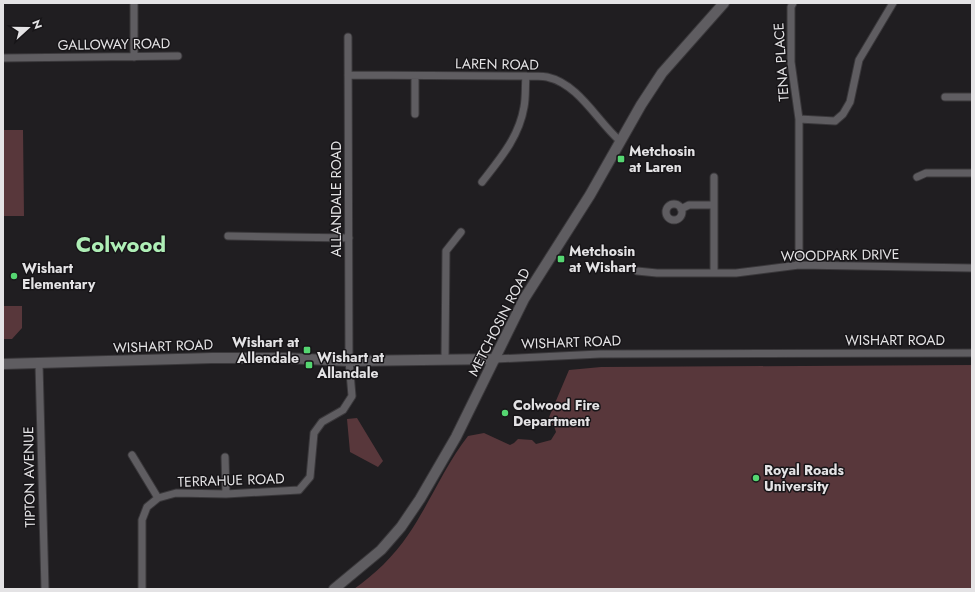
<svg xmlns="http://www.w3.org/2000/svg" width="975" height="592" viewBox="0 0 975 592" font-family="Jost,sans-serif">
<rect width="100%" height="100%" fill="#201e21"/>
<path fill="#58373b" d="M3,130H23L24,216H3Z
M3,306H22V328L12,339H3Z
M972,365V589H354C374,575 394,556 408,535C430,503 444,467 468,436L484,433L510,445L514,443L518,439L532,440L536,444L551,440L556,432L554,426L547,422L569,370L601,367Z
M357,418L383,461L378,467L350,452L347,419Z"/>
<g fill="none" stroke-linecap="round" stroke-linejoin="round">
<g stroke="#3a383b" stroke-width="9">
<path id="street" d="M134,3V57
M793,3L791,7V62L799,119V265
M3,58L178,56
M348,75L526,76C533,76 540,76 547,77C579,84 597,121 620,141
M945,97H972
M415,114V76
M799,119L835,121L843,114L850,102L859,60L893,3
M917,177L926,173H972
M482,182C500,159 519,137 524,107C526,97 525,86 526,76
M666 212a8 8 0 1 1 16 0a8 8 0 1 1-16 0Z
M681,209L689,205H714
M228,236L349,238
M637,271L657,273H736L799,265L972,268
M714,273V177
M445,359L446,251L461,232
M495,359L600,354L972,353
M39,364L45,589
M132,455L158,498
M225,457L226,494
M142,589V520L147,507L158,498L176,493L226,494L299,490L310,477L314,433L322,422L343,410L352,396L349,361L348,37"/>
</g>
<g stroke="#3a383b" stroke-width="12">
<path id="secondary" d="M3,364L212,358H285L349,361L495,359
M334,589L381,550L401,527L420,499L456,437L524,299L590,195L641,105L662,73L724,3"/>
</g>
<use href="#street" stroke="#5f5d61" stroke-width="7"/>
<use href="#secondary" stroke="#5f5d61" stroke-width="10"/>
</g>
<g fill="#55d671" stroke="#171518" stroke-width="1.5">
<rect x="617" y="155" width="8" height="8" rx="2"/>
<rect x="557" y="255" width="8" height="8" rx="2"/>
<circle cx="14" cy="276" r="4"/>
<rect x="303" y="346" width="8" height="8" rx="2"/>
<rect x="305" y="361" width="8" height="8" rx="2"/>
<circle cx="505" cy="413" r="4"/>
<circle cx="756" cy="478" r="4"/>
</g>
<g text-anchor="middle" stroke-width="3" stroke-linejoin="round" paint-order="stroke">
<g font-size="14" fill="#e4e3e5" stroke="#171518">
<text transform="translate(114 44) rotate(-1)" y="5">GALLOWAY ROAD</text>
<text transform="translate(781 62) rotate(-94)" y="5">TENA PLACE</text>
<text transform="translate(497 64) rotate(1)" y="5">LAREN ROAD</text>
<text transform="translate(336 199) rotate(-90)" y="5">ALLANDALE ROAD</text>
<text transform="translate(840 255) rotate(-1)" y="5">WOODPARK DRIVE</text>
<text transform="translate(499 322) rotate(-63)" y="5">METCHOSIN ROAD</text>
<text x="895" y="345">WISHART ROAD</text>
<text transform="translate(571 342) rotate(-2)" y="5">WISHART ROAD</text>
<text transform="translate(163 346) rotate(-2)" y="5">WISHART ROAD</text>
<text transform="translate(29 477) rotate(-91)" y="5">TIPTON AVENUE</text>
<text transform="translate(231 480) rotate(-2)" y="5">TERRAHUE ROAD</text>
</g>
<g font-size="14" font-weight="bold" fill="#e4e3e5" stroke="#171518" text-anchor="start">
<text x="629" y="156">Metchosin<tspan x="629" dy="16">at Laren</tspan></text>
<text x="569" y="256">Metchosin<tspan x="569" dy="16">at Wishart</tspan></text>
<text x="22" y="273">Wishart<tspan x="22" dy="16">Elementary</tspan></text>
<text x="299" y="347" text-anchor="end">Wishart at<tspan x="299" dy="16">Allendale</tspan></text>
<text x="317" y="362">Wishart at<tspan x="317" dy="16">Allandale</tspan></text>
<text x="513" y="410">Colwood Fire<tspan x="513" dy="16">Department</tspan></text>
<text x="764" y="475">Royal Roads<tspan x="764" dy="16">University</tspan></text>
</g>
<g font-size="22" font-weight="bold" fill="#aeeeb6" stroke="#171518">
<text x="121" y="252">Colwood</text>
</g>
</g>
<rect width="975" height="592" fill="none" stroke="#e4e3e5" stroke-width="8"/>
<g transform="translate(28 28) rotate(69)" stroke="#171518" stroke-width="3" paint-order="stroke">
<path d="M0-3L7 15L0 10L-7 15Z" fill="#e4e3e5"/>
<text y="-6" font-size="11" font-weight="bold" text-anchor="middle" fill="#e4e3e5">N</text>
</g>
</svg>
